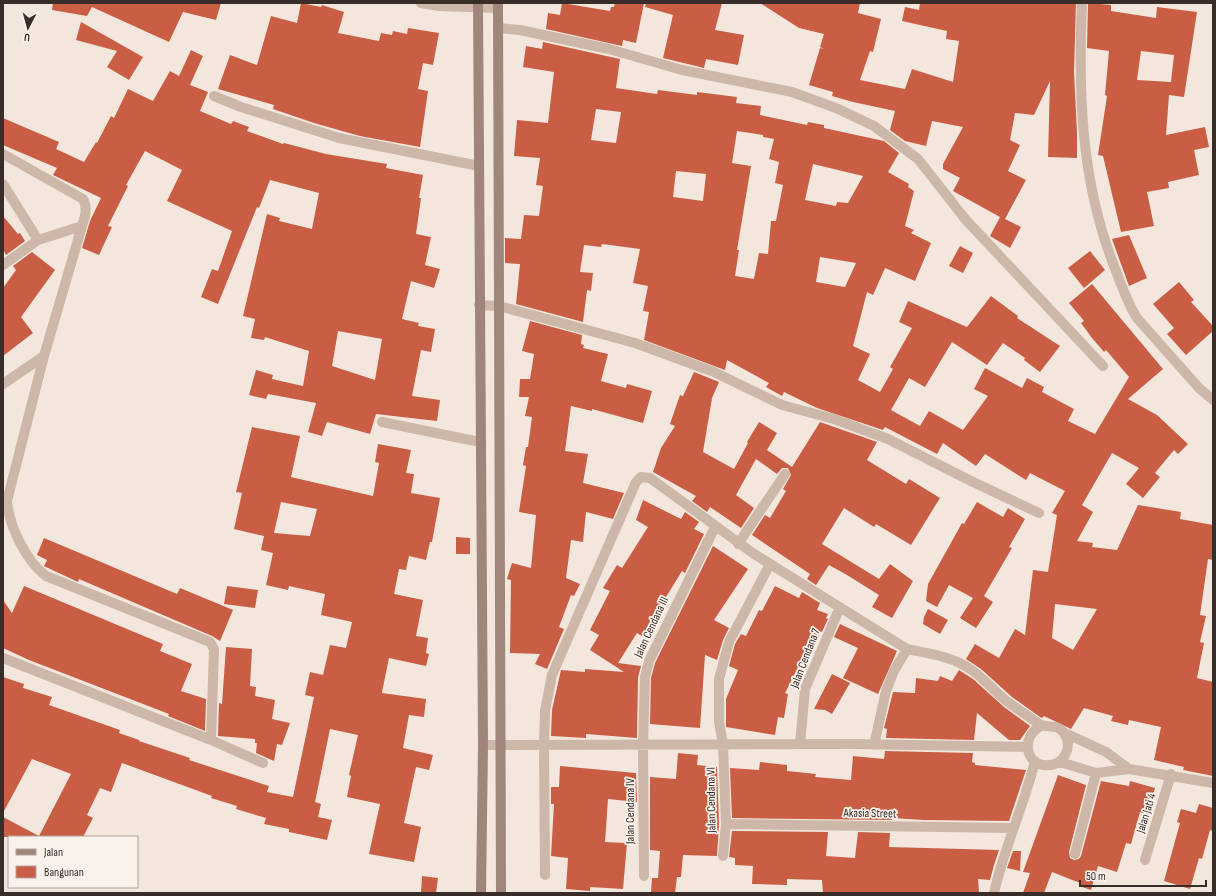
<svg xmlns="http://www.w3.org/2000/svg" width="1216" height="896" viewBox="0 0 1216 896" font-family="'Sofia Sans Condensed',sans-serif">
<rect width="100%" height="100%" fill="#f3e7dd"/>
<path fill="#c95e45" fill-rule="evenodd" d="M53,3H221L216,20L183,12L169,42L92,7L87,16L52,10Z
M301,3L321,7L322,5L344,12L338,33L379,41L381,33L392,35L393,31L407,34L408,28L439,33L433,65L423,63L418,89L428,91L420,147L360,136L314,123L273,109L274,105L218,89L230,55L257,65L271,16L297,23Z
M562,3L610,11L611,7H614L615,3H644L636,43L623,40L622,46L546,29L548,13L560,15Z
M646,3H722L715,30L744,35L738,65L706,59L704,68L663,58L673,15L645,7Z
M760,3H860L858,13L881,19L873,52L870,51L860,80L905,89L912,69L953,82L959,41L946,39L947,31L902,21L905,7L919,10L920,3H1076L1074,72L1077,133V158L1048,157L1050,81L1034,115L1015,113L1010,140L1020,145L1008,171L1026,180L1005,219L1021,227L1010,248L990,236L1000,217L953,191L960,178L943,169V164L963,127L932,121L926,146L905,141L890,130L895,111L853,102L832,96L833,92L809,85L820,48L824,49L820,47L824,34L799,28Z
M1088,3L1111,5V11L1156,18L1157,7L1197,12L1184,97L1169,95L1166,135L1205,127L1209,147L1194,150L1199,175L1168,182L1169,188L1147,192L1154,226L1121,232L1103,156L1098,155L1107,96L1105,95L1109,51L1087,48ZM1141,51L1174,55L1171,82L1137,80Z
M81,22L143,57L129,80L107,67L117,51L76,40Z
M543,42L620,59L616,88L657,94L658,90L697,95V92L737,97L736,103L761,106L760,115L807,125L808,122L824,125V128L884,141L899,153L888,172L909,184L908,187L914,191L905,226L914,230L911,233L931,243L915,281L885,268L873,295L867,292L853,346L870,354L858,380L880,392L893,369L890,367L912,328L899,322L908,301L967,327L991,296L1018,316L1017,318L1060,346L1040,372L1024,360L1025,358L1003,343L987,365L952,342L925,387L909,378L891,410L920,426L929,411L963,430L988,396L974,389L985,368L1022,388L1027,378L1044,387L1042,392L1074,409L1068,421L1095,434L1129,377L1106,350L1104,352L1092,338L1081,323L1084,321L1069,303L1092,284L1163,369L1128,399L1157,415L1188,444L1178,454L1174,450L1155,473L1160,477L1143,498L1126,484L1139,468L1112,453L1082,505L1093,512L1077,541L1093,543L1092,547L1117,550L1138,505L1181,512L1180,519L1213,525V560L1208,559L1200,615L1206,616L1200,642L1204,643L1197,678L1213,682V776L1183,770L1184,767L1154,760L1161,727L1129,720L1128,725L1111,721L1113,716L1084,708L1071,729L1044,716L1042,718L1040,717L1012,697L981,669L966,659L975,644L999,658L1015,629L1025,635L1033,570L1048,572L1057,515L1052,513L1065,491L1030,473L1026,480L985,454L976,466L943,443L937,454L885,427L883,430L817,408L784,392L782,396L766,387L769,383L727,360L725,370L644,340L649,312L643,311L648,286L633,283L640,249L602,244L601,247L584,245L580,272L593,273L591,291L587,290L583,322L516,304L520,264L505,263V238L521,239L524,215L539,216L543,186L536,185L540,158L514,156L517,120L548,123L554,72L523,67L526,46L542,49ZM596,109L621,112L616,143L591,140ZM737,131L763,135V137L774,139L769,159L779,162L775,183L783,185L776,221H771L768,254L759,253L754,279L735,276L739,250H737L751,166L732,163ZM813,164L863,176L848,203L837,202L836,206L805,200ZM676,171L706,174L703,201L673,197ZM820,257L856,263L845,287L816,282ZM1055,604L1097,609L1073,650L1052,638Z
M191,50L203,56L190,85L208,92L200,111L231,124L233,121L249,127L247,131L283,144L284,143L326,154L387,164L386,168L423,175L419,198H421L416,234L431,237L425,265L440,269L434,288L411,281L402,319L419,323L418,326L435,329L431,352L421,350L412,396L440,400L437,421L376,414L370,434L327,422L322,436L308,432L316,403L268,394L266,399L249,395L256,370L273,375L272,379L303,386L309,351L265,337L264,340L251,338L255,319L243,316L267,214L280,218L279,221L312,229L319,193L270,180L259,208L257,207L218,304L201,297L212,269L218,271L232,231L167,201L182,170L145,151L126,185L128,186L108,226L112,227L99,255L82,248L90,221L101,198L53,175L57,168L3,145V118L59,142L56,149L84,162L96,142L97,143L111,116L114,118L128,89L153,101L170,71L179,76ZM338,331L382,339L375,380L332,366Z
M3,216L18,234L20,233L25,241L6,255L3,249Z
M1129,235L1147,278L1129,286L1112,239Z
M960,246L973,253L963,273L949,266Z
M1090,251L1105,270L1084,288L1068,268Z
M32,252L55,270L21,317L33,333L3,356V288L16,270L13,266Z
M1179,282L1194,300L1191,302L1213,326V331L1186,355L1167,334L1174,328L1153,304Z
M530,321L582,335L581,344L584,345L583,348L608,354L601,381L626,388L627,384L652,391L643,423L592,409V411L571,406L565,451L588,454L583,483L624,493L613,519L586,512L583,542L571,540L566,578L580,584L574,596L571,595L559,627L564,629L547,669L535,664L540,654L510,653L511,580L507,579L512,563L531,568L536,515L519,512L526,466L523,465L526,447H528L532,417L525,416L529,397H519L520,379H530L534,354L522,351Z
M694,372L719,382L712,398L703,452L734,469L748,443L747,442L759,422L777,433L767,450L792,467L820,422L877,442L867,460L906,484L909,479L940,498L911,545L876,524L874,527L844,508L822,544L879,579L890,564L913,581L892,618L872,607L879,595L847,575L829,565L816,585L807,579L810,574L752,535L765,515L770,518L786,491L783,489L791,475L788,468H782L777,474L756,459L736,495L754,508L741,528L710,507L707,512L692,501L696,496L653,472L661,448L675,426L670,424L680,395L683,396Z
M252,427L300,436L291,477L373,496L379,463L375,462L378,444L411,450L406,473L414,474L411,493L440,498L432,542H430L426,560L409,556L406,570L399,569L394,594L423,600L416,636L428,638L426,653L429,654L426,666L389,658L382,692V693L426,699L424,717L409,715L403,748L433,755L429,770L416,767L404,823L421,827L414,862L369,854L380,804L347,797L351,776L349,775L358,735L330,729L315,802L321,804L318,817L332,820L327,840L289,832V829L264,824L266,818L236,809L237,806L211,798L212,796L122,763L111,792L100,788L87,815L93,818L83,837H3V817L39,836L71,774L32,759L3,813V677L24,684L23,688L52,697L49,705L120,730L119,733L139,740V741L190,758L189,760L269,786L267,792L293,797L314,697L305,695L310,672L323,675L330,645L346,648L352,622L321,615L325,594L289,586L288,590L266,585L273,553L261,550L264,536L234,529L242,493L236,492ZM281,502L317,509L310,536L274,533Z
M643,500L681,519L685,512L699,522L694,529L704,534L685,573L682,571L642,636L637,633L618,663L641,666L638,677L637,738L586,734V738L551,736L552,710L561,670L585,672V669L624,672L590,650L599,635L590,630L610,591L603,588L617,565L622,568L648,527L636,520Z
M977,502L1003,517L1008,508L1025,519L1009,547L1012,548L984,596L993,602L976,628L960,618L973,598L949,585L937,607L926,601L928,584L962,523L964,524Z
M456,537L470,538V554H456Z
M44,538L177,594L180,588L233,610L220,641L212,636L79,579L78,582L46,567L44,566L47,560L37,555Z
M713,546L748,569L714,620L729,628L723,640L717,660L705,655L700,728L650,724L651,678L655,663Z
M24,586L163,644L160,651L192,664L181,691L206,699L205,731L168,716L169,714L29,660L3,648V600L12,613Z
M227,586L258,590L255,608L224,604Z
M775,586L799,598L802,592L820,603L817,610L828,614L826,618L828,619L822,632L821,631L819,636L815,634L785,693L788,694L784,718L778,717L775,735L726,727V699L738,670L729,666L735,644L741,634L746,636L759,610L762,611Z
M928,609L948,620L940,634L923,624L924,617Z
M840,624L897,651L878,694L843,678L858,648L834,637Z
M226,647L252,649L250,686L256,687L255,696L275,700L272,719L290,723L282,745L277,744L274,761L256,753L257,743H255V739L218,736L219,703L222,704Z
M959,670L973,679L1004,707L1030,726L1020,740H1009L977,713L974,740L886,738L887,729L884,728L893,692L915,693L916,678L938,681L940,676L952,681Z
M832,674L850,683L832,714L825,710L814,709Z
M885,751L973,753L972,762L975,763V765L1026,770L1009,821L924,820L892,818V820L732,818L730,768L759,770L760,762L787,765V771L816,774L815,777L851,780L853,756L884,759Z
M678,753L698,755L697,765L717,767L719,824L717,856L683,855L681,877H677L675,893H651L652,878H658L660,851L650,850V777L676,779Z
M560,766L636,773L637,802L608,799L605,842L627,843L623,889L590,887V891L566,889L568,858L551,856L554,804H551V787H559Z
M1058,775L1086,785L1069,852L1070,858L1074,860L1079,859L1081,856L1101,781L1129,786L1130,781L1155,788L1147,815L1140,812L1131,844L1126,843L1117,872L1098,866L1091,890L1079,886L1080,883L1052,872L1044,893H1023L1030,873L1023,872Z
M1199,804L1213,808V831L1210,830L1202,859L1199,858L1190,889L1164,881L1180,823L1177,822L1181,809L1196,813Z
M732,831L828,832L826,856L855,858L858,832L890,833L889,847L999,850L994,865L990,880L978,879L979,893H823L822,880L787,879V885L752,884L753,866L735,865V858L729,857Z
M1013,851H1021L1020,871L1007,868Z
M422,876L438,878L436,893H421Z"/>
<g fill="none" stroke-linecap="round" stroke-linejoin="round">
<path stroke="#ccb7a8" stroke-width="10" d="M421,3L439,6L498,8
M1082,3C1078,96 1081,184 1116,271C1122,287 1128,304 1137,318L1199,388L1213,400
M498,28L520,30L609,49L682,70L792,92L836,108L874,126L918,159L966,220L1103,366
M214,96L241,107L339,138L479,166
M3,154L83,199C88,208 85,217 82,226L38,240L3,184
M3,265L38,240
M479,305L499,306L635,343L714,372L782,405L834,419L888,439L971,481L1039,513
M44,356L7,501C9,526 26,561 46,576L210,642L214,649L211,740L263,763
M3,384L44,356L82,226
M382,422L480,442
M738,544L785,474
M3,658L211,740
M1065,733L1106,752L1129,769
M800,744L805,689L840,607
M483,745L852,744L1027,747
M874,745L886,691L894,671L907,649C927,653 949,656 967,667C981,675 992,689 1004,699C1015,708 1027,715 1039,724C1047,729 1058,722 1065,735C1072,746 1065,763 1051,765C1026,769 1019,737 1041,726
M1060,762L1096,773L1129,769L1213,783
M726,824L1013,828
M1075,854L1096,773
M723,856L726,824L723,744L719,722V679L729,642L770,564
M1145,860L1171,774
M545,875L544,745L545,711L552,675L636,482L641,477L650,478L754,554L907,649
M644,876L643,746L645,677L649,661L715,527
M994,893C1004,848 1024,806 1035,761"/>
<path stroke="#a0857a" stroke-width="10" d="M478,3L483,745L481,893
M498,3L501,893"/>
</g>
<g text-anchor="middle" stroke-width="3.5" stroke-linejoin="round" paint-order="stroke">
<g font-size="12" fill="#382d29" stroke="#faf2ea">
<text transform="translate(651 627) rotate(-65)" y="4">Jalan Cendana III</text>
<text transform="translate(805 658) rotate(-69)" y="4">Jalan Cendana 7</text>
<text transform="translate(711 800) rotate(-91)" y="4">Jalan Cendana VI</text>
<text transform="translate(630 811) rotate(-90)" y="4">Jalan Cendana IV</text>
<text transform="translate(870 813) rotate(1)" y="4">Akasia Street</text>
<text transform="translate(1146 813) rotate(-73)" y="4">Jalan Jati 4</text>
</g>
</g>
<rect width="1216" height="896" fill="none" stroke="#382d29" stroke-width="8"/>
<rect x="8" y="836" width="130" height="52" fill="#faf2ea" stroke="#aca39d"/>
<rect x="16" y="849" width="20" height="6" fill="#a0857a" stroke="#aca39d"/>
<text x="44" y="856" font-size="12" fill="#382d29">Jalan</text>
<rect x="16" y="866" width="20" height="12" fill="#c95e45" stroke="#aca39d"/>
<text x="44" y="876" font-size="12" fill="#382d29">Bangunan</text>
<g transform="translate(28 28) rotate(186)" stroke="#faf2ea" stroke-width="3" paint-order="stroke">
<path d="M0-3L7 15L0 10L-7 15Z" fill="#382d29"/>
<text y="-6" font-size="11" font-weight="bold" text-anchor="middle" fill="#382d29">U</text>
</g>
<path d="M1080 880v6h126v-6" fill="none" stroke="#382d29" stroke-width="2"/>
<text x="1086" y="880" font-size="12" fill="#382d29" stroke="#faf2ea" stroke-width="3" paint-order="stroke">50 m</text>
</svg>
